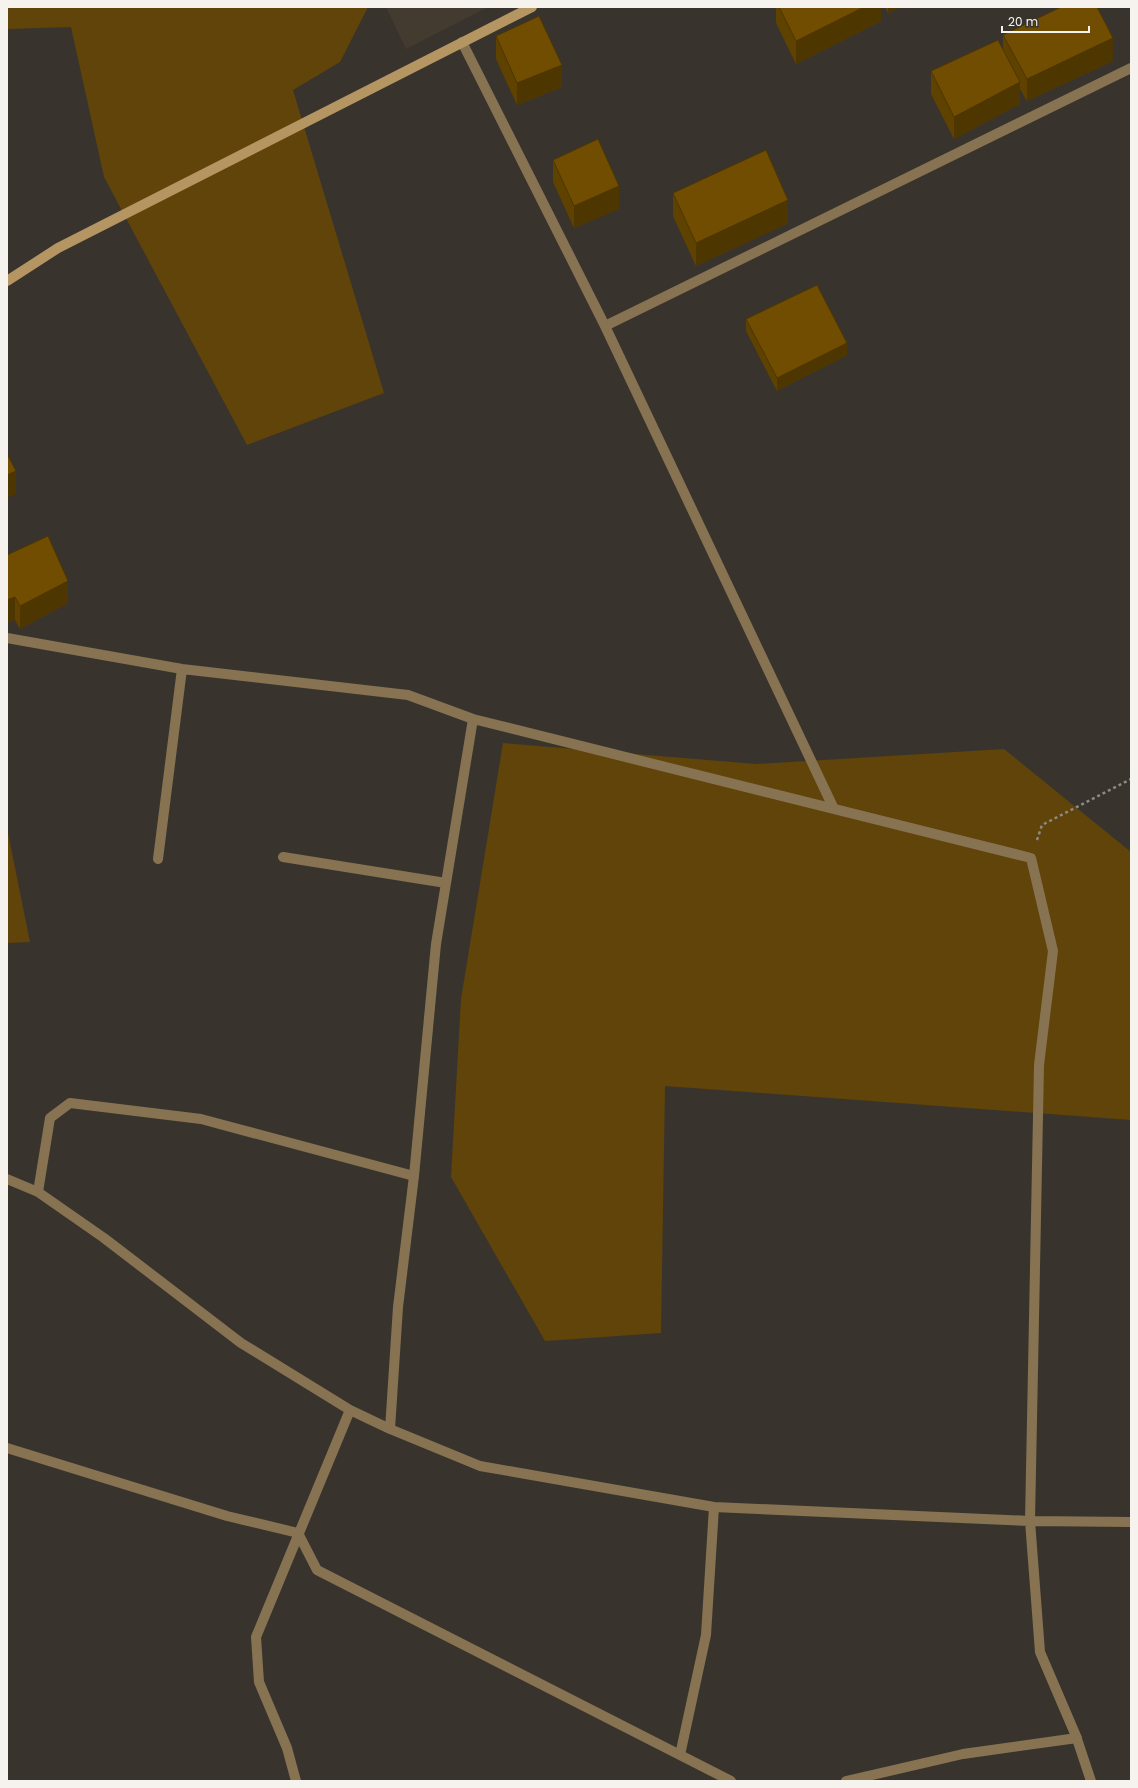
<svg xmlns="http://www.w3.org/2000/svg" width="1138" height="1788" viewBox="0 0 1138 1788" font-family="Poppins,sans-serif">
<rect width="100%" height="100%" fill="#38342d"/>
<path fill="#433b2f" d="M386,7H488L406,49Z"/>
<path fill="#604409" d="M7,7H368L340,62L293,90L384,393L247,445L104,177L71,27L7,29Z
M503,743L756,764L1004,749L1131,852V1120L665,1086L661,1333L545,1341L451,1177L461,999Z
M7,833H8L30,942L7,943Z"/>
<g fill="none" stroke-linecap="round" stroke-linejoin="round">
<path stroke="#8d8984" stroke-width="2.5" stroke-dasharray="3 3" stroke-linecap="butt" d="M1037,840L1042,825L1131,779"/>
<path stroke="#877352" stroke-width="10" d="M462,42L605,326L834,809
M605,326L1131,68
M7,638L182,669L408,695L473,719L1031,858L1053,951L1039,1065L1030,1521L1040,1652L1076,1736L1091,1781
M283,857L446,883
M158,859L182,669
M7,1179L38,1192L104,1238L241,1343L350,1410L390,1429L480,1466L714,1507L1030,1521L1131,1522
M38,1192L50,1118L70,1103L201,1119L414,1176
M390,1429L398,1307L414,1176L436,944L473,719
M7,1448L227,1516L298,1533L317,1570L731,1781
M680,1755L706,1635L714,1507
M296,1781L287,1748L259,1682L256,1637L350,1410
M846,1781L963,1754L1077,1738L1076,1736"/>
<path stroke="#b59561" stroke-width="10" d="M7,281L58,248L532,7"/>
</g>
<path fill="#604200" d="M776,7H881V21L796,64L776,23Z
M885,7H900L888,13Z
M1003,35L1113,61L1027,101L1020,89V104L954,139L931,94V71L1003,50Z
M496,36L562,87L517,105L496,59Z
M553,160L619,209L574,228L553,182Z
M673,193L788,223L696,266L673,216Z
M746,319L847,355L777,391L746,331Z
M7,555L68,603L20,629L15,620L7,623Z"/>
<path fill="#4e3600" d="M864,7H881V21L796,64V41Z
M888,7H900L888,13Z
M1113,38V61L1027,101V79Z
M562,65V87L517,105V83Z
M1020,82V104L954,139V117Z
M619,186V209L574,228V206Z
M788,200V223L696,266V243Z
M847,343V355L777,391V378Z
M16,471V494L7,498V475Z
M68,581V603L20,629V606Z
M15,597V620L7,623V600Z"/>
<path fill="#704d00" stroke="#4e3600" d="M779,7H864L796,41Z
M1061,7H1097L1113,38L1027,79L1003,35Z
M539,16L562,65L517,83L496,36Z
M998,40L1020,82L954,117L931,71Z
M598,139L619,186L574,206L553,160Z
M766,150L788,200L696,243L673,193Z
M817,285L847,343L777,378L746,319Z
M7,454L16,471L7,475Z
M48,536L68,581L20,606L15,597L7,600V555Z"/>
<rect width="1138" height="1788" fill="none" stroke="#f6f3ef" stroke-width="16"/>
<path d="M1002 26v6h87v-6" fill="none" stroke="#f6f3ef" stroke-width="2"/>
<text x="1008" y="26" font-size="12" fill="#f6f3ef" stroke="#38342d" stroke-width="3" paint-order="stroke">20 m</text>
</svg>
